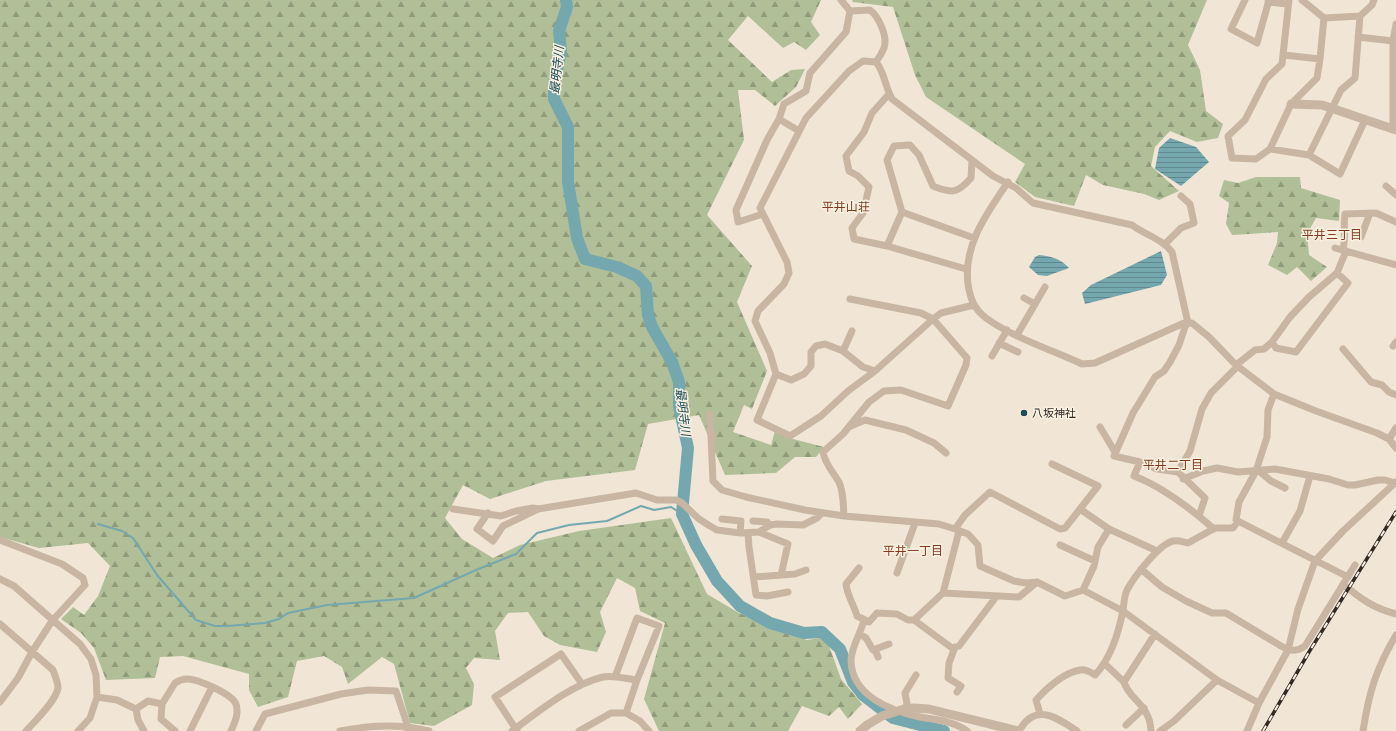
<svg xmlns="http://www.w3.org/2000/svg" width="1396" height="731" viewBox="0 0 1396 731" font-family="'PT Sans Narrow','Noto Sans JP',sans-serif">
<defs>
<pattern id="forest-firs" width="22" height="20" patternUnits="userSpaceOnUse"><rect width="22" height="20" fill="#b0bf97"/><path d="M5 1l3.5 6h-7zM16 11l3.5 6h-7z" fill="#909b7b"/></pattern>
<pattern id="water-rules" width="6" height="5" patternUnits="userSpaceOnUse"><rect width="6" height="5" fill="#75a8ae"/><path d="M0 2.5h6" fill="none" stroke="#61898d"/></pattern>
</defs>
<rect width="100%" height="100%" fill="#f1e6d6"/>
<path fill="url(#forest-firs)" d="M0,0H821L811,22L820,35L806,50L794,42L783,48L748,16L728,40L772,82L791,70L805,69L796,87L775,106L755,90H738L744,140L707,215L752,266L737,302L767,371L752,409L744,405L733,432L771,445L775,431L793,439L824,447L816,457H795L776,473L725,475L699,415L648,424L635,470L546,481L490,499L463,485L445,518L462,539L493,558L520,545L579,531L671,518L707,594L739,613L807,640L820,638L827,640L841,679L862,704L848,719L839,707L829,716L802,706L788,731H659L644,699L665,623L640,611L635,588L617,578L600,612L606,632L597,652L560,645L544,636L528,612L508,613L495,631L500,660L474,658L466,668L474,684L472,705L434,726L410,723L394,664L382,657L348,684L342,667L324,656L297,661L288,697L258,707L249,690V674L183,656L160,657L155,678L106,680L94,648L81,633L61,619L73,607L84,615L98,596L110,566L88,543L39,548L0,537Z
M852,0H1207L1188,45L1200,70L1206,111L1223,124L1218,138L1197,142L1170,131L1155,147L1151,166L1179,191L1159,200L1144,194L1103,185L1086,175L1074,206L1035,197L1015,182L1025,164L926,97L915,75L893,7L853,2Z
M1256,177H1300L1301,188L1340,200L1339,221L1316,218L1307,234L1309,255L1327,267L1311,281L1297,267L1287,275L1268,265L1277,243L1278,232L1232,235L1226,224L1229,203L1219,196L1224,180L1238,183Z"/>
<path fill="url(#water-rules)" d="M1170,138L1196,147L1209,162L1181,186L1155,169L1159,148Z
M1161,251L1167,275L1161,285L1085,304L1082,293L1091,285Z
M1039,255C1051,256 1061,259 1069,268L1047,276L1038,275L1029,267L1035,257Z"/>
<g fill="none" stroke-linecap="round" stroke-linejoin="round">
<path stroke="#75a8ae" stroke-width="2" d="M98,524L122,531L133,538L157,575L196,620L215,626H227L265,623L279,619L288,613L327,605L414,598L476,570L516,554L537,533L569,525L607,521L641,506L654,510L671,507L682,514"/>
<path stroke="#75a8ae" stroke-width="12" d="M566,0L567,7L559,31L561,51L554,83V99L568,127V182L577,238L585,259L617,267L637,276L646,286L648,315L652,327L672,362L679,382V406L688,448L682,514L696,545L717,581L740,606L770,623L804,633L822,632L840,649L853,682L863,695L893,718L944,731"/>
<path stroke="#c8b6a3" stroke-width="7" d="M841,0L850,11L870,10C879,17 888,37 884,48C882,53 879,58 876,62C885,73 885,87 892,99L993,176L1016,188L1033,203L1132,225C1145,235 1161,238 1172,252L1188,323L1185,327L1179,345L1170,362L1164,371L1155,377L1133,413L1114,456L1140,462L1134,476C1163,487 1190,508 1214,529
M1245,0L1231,29L1257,43L1269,0
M1289,0L1282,64L1266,79L1245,120L1228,136L1232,158L1256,159L1270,149L1291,104L1317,78L1320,59
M1302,0L1324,18L1360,16L1372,5L1374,0
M1268,2L1288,4
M1358,37L1393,41V129
M1393,41L1396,24
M1284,55L1320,59L1324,18
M889,94L872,113L864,132L846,156L849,171L858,176L869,187L863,213L852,228L854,239L887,246L966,269
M779,119L799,131
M1270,149L1309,155L1340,174L1365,120
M1309,155L1341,90L1355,78L1360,16
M972,160L971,178C958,193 952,194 933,186L919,155L910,145L894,146L887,160L902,212L974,238
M1008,182C987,213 963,245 968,284C970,298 974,309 986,318C1010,336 1054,351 1082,364L1095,363L1184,323H1192L1209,337L1236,365L1274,394L1316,411L1377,433L1389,439L1396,448
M1386,186L1396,195
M763,214L738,222L736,210L767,140L779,119L784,104L806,91L810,73L846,32L850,11
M1361,237L1370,213
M1165,244L1181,228L1194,223L1190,204L1181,196
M887,246L902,212
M1335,248L1396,265
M1343,250C1346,238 1343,226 1345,214L1376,213L1396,222
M1024,298L1035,304
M850,299L921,313L933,319L875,371L848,391L821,416L790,436L757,420L776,374L770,353L755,321L758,311L784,284L789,273L787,262L760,208L806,118L849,71L863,61L876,62
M1017,335L1045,287
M1272,342L1276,348L1296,352L1348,283L1337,273
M999,343L1018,352
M1393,346L1396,342
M1343,349L1371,382L1382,385L1389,392L1396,395
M843,351L852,331
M992,356L1007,330
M1236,365L1255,350L1264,349L1272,342L1290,317L1309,297L1337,273L1346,251
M776,374L791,380L804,374L811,366V352L816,346L825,344L843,351L863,367L875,371
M1274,394L1268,410L1267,437L1256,471L1239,502L1236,520L1348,577
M710,414L713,481L722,490L746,497L805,510L844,516L939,524L955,529L968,534L978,545L980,566L1014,581L1026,583L1037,582L1065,596L1083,590L1123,611L1217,680L1259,703
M851,426L865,420L906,430L934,443L946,453
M1100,427L1115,452
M1389,439L1396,428
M1140,462L1157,469L1178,472
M1052,464L1098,486L1080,509L1109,529L1157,551
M1259,471L1271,481L1285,488
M1183,479L1203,471L1217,468L1238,472L1275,469L1329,479L1348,485H1355L1378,480H1385L1395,483
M453,509L501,516L516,511L533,508L538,509L636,493L657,500H676L682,503L699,519L710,526L717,530L740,533L759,532L770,525L777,524L803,525L817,518L822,513
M488,513L477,529L493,541L503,526L538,509
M844,516C843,505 844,493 839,482C833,472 825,464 823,452L843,434L869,402L884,391L901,390L948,406L966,365L967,358L933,319L941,313L974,305
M1199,516L1205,498L1178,472L1190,451L1202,409L1211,393L1238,366
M722,519L741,521L740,533
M753,521L767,522L770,525
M955,529L965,515L990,492L1060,529L1065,528L1080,509
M759,532L788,544L781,575
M748,533L749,547L756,595L767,596L788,592
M0,540L62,564L83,578L85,585L52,621L32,652L18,678L0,702
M1282,543L1300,511L1310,476
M1060,545L1095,561
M859,568L846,584C847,595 854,605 857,616L869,622L877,613L897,614L908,620H914L943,593L959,531
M1141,569L1162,587L1186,601L1212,613H1226L1281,646C1290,651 1297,652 1305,646L1355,565
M897,573L915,523
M754,577L795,574L806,570
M0,579L14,586L80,644L91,659L96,675L97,697L90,718L78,731
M1343,584C1361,599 1373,608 1396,614
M1083,590L1094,566L1098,547L1109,529
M943,593L1019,597L1037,582
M864,620C861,633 851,647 851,661C852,696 891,711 920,717C936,720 954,721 967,731
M914,620L952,648L959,646L996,597
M0,624L53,670C55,676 58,682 58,688C56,701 35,721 26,731
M860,634L866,638L873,650L889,644
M955,647L949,663L948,678L961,686L957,692
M875,650L878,657
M1105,664L1124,682
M97,697L117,700L136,709
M162,704L175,683C178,681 183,679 187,679C198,679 232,694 236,704C239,714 235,722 231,731
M136,709L148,701L162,704L161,719L175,731
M136,709L138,720L144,731
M908,709L905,693L916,675
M626,713L640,721L649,731
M1040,714L1036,700C1047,688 1063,673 1080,670C1086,669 1090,672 1095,675C1111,658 1118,634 1123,611C1124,604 1124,596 1127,590C1134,577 1159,544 1173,541C1178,540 1183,542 1188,543L1215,528H1233L1238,521
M1126,725L1144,708
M190,731L212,687
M256,731L265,714L341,694L368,690L396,691L408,727V731
M340,731C370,725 399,723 429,731
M512,731C538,712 572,684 603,677C613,675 627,679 637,680L659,626L637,618L615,677
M517,731L495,697L561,654L582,684
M579,731L611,713H626L637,680
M1019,731C1035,702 1056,717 1077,731
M1151,731C1150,704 1129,700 1124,682L1155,634
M1160,731L1174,721L1217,680
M1247,731L1259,703L1288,650L1298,609L1315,561L1343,531L1396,482
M1363,731C1369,692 1376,669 1396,635"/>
<path stroke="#c8b6a3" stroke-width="9" d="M1291,104L1322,105L1396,130
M904,709L914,708L929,709L1018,731
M860,731L867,725"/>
<g stroke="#332a25" stroke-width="3.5">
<path id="rail" d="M1263,731L1309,652L1396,512"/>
</g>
<use href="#rail" stroke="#f9f0e2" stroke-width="2" stroke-dasharray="6" stroke-linecap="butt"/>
<path stroke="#c8b6a3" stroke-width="9" d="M867,725L882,716L904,709"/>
</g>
<circle fill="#1b4e54" stroke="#f9f0e2" stroke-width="1.5" cx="1024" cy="413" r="4"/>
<g text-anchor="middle" stroke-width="3" stroke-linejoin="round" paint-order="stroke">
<g font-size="11" fill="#332a25" stroke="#f9f0e2" text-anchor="start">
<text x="1032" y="417">八坂神社</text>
</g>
<g font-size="12" font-style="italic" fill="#1b4e54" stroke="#f9f0e2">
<text transform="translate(557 70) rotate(-84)" y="4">最明寺川</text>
<text transform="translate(683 412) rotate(83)" y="4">最明寺川</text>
</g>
<g font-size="12" fill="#823b1e" stroke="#f9f0e2">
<text x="846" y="211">平井山荘</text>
<text x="1332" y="239">平井三丁目</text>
<text x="1173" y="469">平井二丁目</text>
<text x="913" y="555">平井一丁目</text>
</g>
</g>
</svg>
